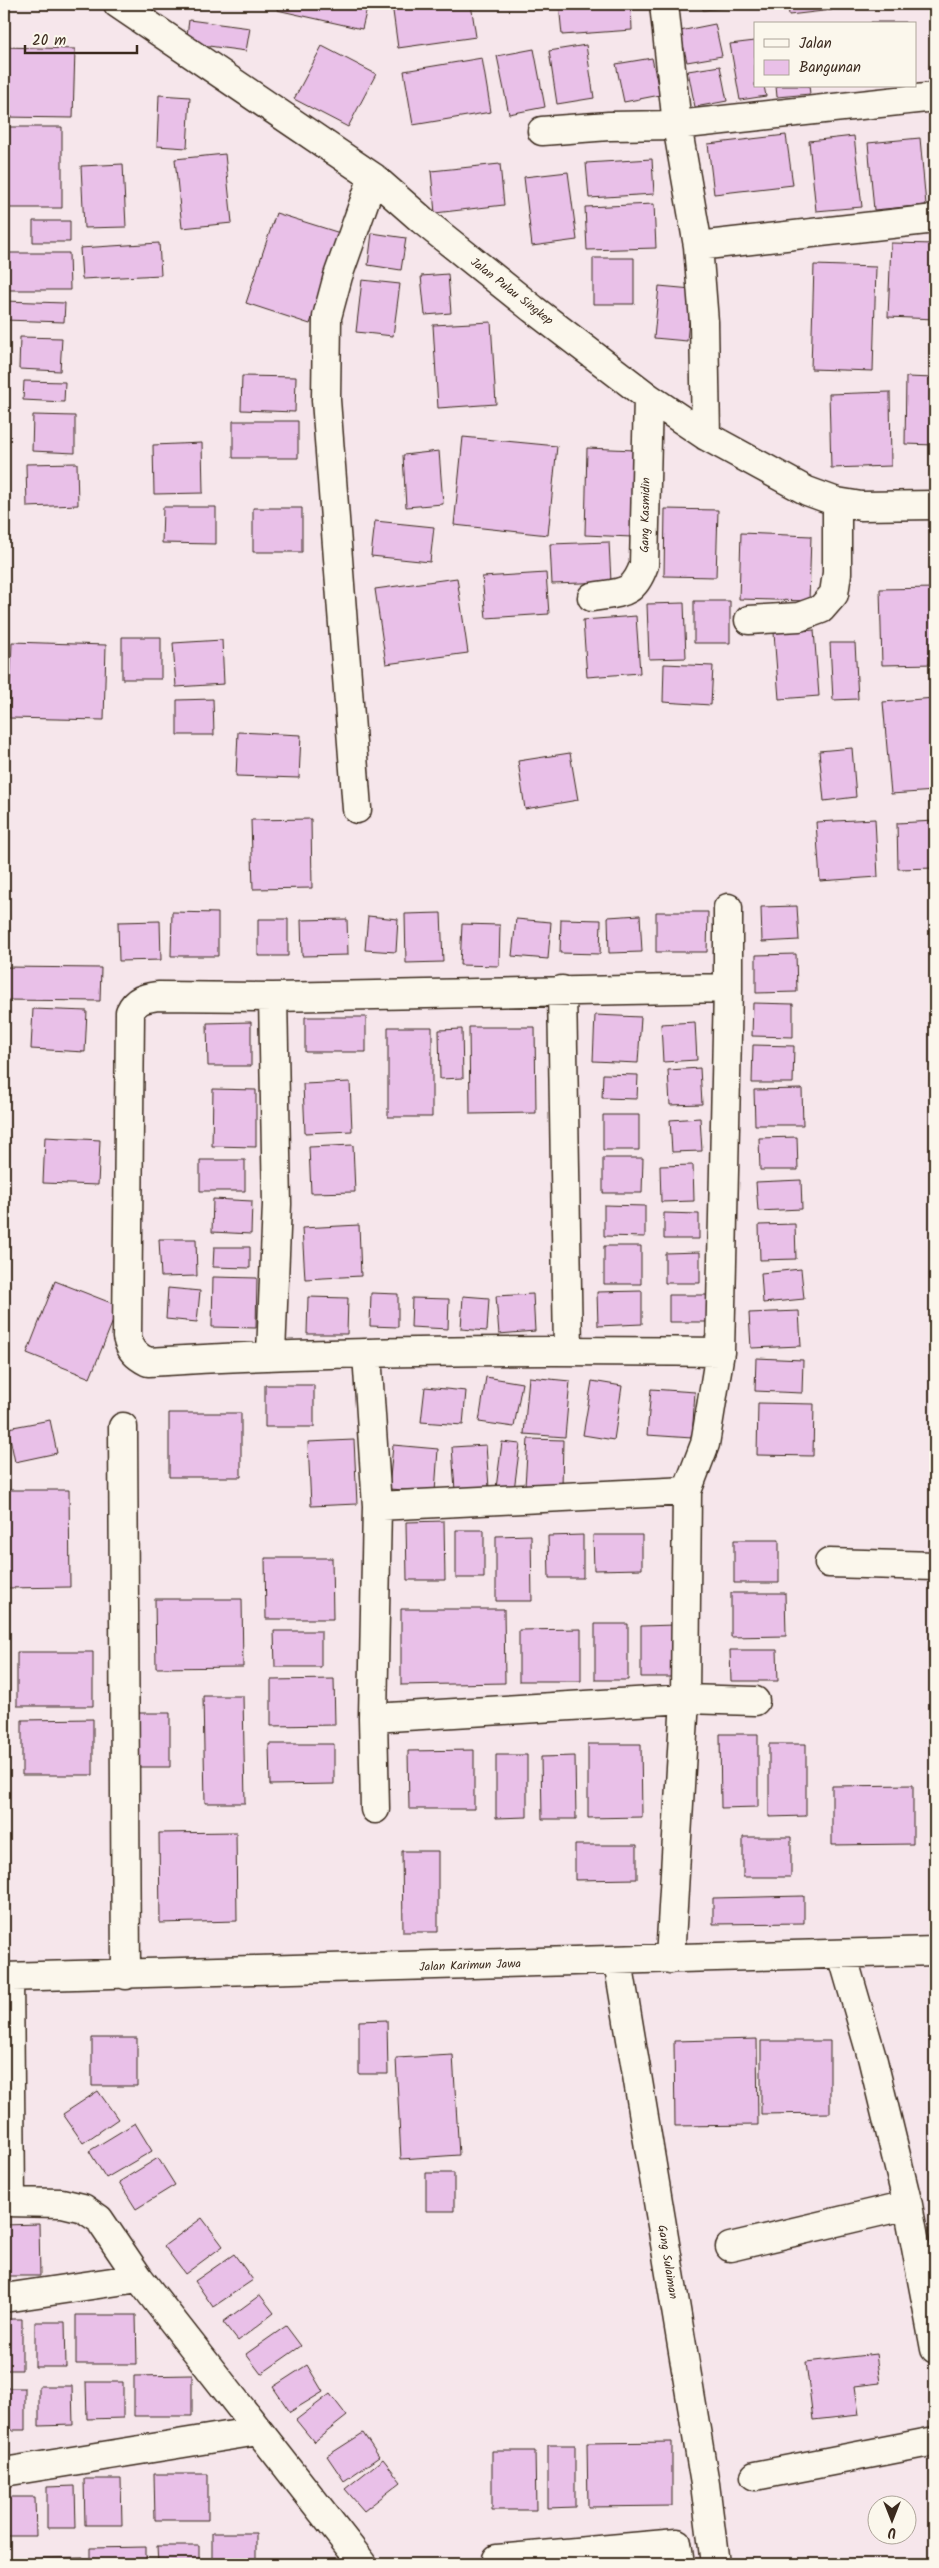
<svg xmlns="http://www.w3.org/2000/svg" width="939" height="2568" viewBox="0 0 939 2568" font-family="Kalam,sans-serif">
<rect width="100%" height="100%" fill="#f6e6eb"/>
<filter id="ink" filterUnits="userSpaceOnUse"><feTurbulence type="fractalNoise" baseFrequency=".02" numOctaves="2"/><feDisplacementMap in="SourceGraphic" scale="10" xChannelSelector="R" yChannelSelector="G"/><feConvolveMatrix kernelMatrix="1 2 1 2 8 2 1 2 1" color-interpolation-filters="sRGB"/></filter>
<g filter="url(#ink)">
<path fill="#e9c0e8" stroke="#3b2a1e" d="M278,4H368L362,29L277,10Z
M392,4H471L476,37L398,48Z
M491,4H530L492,7Z
M559,4H631L632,30L562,35Z
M702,4H757L758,5L703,10Z
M788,4H831L832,10L789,15Z
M189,20L250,28L246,51L186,43Z
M871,22H905V24H871Z
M715,24L722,56L687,62L680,31Z
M755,41V86H764L766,96L740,100L730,44Z
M586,45L594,98L557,104L549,51Z
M322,46L376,74L348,127L294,99Z
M4,47L75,49L73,118L4,117Z
M534,49L545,107L509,114L497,56Z
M482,58L491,112L413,125L404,71Z
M652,58L660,95L624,102L616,64Z
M720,66L727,101L695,107L688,71Z
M776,86H809L810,94L777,97Z
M159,95L190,97L187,148L157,146Z
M4,127H62V208H4Z
M786,135L793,185L714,194L708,144Z
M854,136L862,207L816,211L809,141Z
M920,138L926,205L874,210L868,143Z
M225,154L232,223L182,228L175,159Z
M652,159L654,194L589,198L586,163Z
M123,164L126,227L84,228L81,166Z
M500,164L504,205L435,213L431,171Z
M568,172L577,240L532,246L524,177Z
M654,204L656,248L587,250L585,207Z
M276,213L340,233L310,324L246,303Z
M33,221H70V242H33Z
M372,233L406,238L401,270L368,265Z
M159,243L161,275L82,279L80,248Z
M891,243L935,244V319L888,317Z
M4,253H69L70,290H4Z
M593,258H634V304H593Z
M814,265L876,267L873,371L811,369Z
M448,274L451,313L425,315L421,276Z
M362,280L400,284L393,336L356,332Z
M659,286L692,289L687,341L654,338Z
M4,301L65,303L64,322L4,320Z
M491,322L496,404L438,408L433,325Z
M20,337L62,338L60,371L19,369Z
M242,376L296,377L295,412L241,410Z
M906,377L935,378V445L905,444Z
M24,381L65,382L64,402L23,400Z
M890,392L891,466L831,468L829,394Z
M33,415L75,416V453L32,451Z
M233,421H298V458H233Z
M463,437L557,446L548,535L454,525Z
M202,443L203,493L154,494L153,445Z
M587,448L635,450L632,537L585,535Z
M439,451L443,504L406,507L403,455Z
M77,463L78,505L27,507L26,464Z
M163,507H216V544L162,543Z
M253,508H302V552H253Z
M665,509L718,510L716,577L664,576Z
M375,521L434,527L430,562L371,556Z
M741,533L811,536L809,601L739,599Z
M609,542L611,582L552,584L550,544Z
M546,573L549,614L486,618L482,577Z
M457,578L468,653L386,664L375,589Z
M935,588V664L882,665L880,589Z
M694,601H730V643H694Z
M684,603L686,658L649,659L647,604Z
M636,616L640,673L587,677L583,620Z
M814,630L819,696L779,699L774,633Z
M122,637H161V679H122Z
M222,640L224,684L176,687L173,643Z
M12,642L106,645L104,720L9,718Z
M830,643H855L858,699L833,700Z
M664,664L713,666L711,705L663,702Z
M935,698V791L891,794L883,702Z
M213,699L214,735H177V700Z
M238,732L301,735L299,778L236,776Z
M852,748L856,797L824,801L819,751Z
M570,753L578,800L525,809L518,761Z
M311,819L312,888L253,889L251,820Z
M875,819L878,877L820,881L816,822Z
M935,821V868L898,869L897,823Z
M797,906L799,940L762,942L761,907Z
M172,912L218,913V956H171Z
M656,912H708L707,952H656Z
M441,913L443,962L406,963L405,914Z
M640,915L642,952L609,953L608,917Z
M368,916L398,919L396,952L365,950Z
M258,919H288V956H258Z
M347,919L348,955L302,956L301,920Z
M516,919L551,922L548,959L512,956Z
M561,919L601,920L600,954L560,953Z
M160,921L161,960L119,961L118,922Z
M462,924L500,925L499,966L460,965Z
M796,954L797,992L756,993V955Z
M4,967L101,968L100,1001L4,1000Z
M753,1003L793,1004V1037L752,1036Z
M33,1009L87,1011L85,1052L31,1049Z
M595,1015L641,1017L638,1063L593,1061Z
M305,1017H366V1052H305Z
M251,1022V1066H208L207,1023Z
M695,1022L697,1060L663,1062L661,1024Z
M388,1027H432V1117H388Z
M469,1027H535L536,1113L470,1114Z
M462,1029L463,1078L440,1079L439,1030Z
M753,1045L794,1046L793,1083H752Z
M700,1068L702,1104L670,1105L668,1070Z
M603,1074L638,1075L637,1099L602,1098Z
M350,1082L352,1131L305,1133L303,1084Z
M213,1089L256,1090V1147L212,1146Z
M802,1089L803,1125H755L754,1090Z
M603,1115H639V1150H603Z
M700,1118L702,1151L672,1152L670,1120Z
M45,1137L100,1140L98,1185L43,1183Z
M797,1137L798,1170H760L759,1138Z
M353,1145L355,1192L311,1193L309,1147Z
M603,1158H643L642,1193H603Z
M200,1160H245V1191H200Z
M693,1165L694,1201L661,1202L660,1166Z
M801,1180L802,1209L758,1211L756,1182Z
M213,1199L252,1201L251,1234L212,1232Z
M604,1205L645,1206V1237L604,1236Z
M664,1213L699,1214V1239H664Z
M795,1224L796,1259L760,1260L759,1225Z
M359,1225L361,1276L305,1279L302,1228Z
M159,1239H196L197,1276L161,1277Z
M604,1246H641V1284H604Z
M214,1247H250V1268L213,1267Z
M700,1252V1283H665V1253Z
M801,1269L804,1299L763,1303L761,1273Z
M213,1277L257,1278L256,1328L212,1327Z
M55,1281L119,1306L90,1378L27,1353Z
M168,1288L200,1291L197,1322L166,1319Z
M642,1291V1324L598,1326L597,1292Z
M371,1293L398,1294V1327L370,1326Z
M533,1294L535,1331L499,1334L496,1296Z
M669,1295H708V1322H669Z
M463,1296L489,1298L487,1331L461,1329Z
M308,1297L348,1298L347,1334H307Z
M412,1298L449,1299L448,1329L411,1327Z
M799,1311L801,1346L751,1348L749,1313Z
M756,1358L803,1360L802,1393L755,1391Z
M486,1377L522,1383L514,1427L479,1422Z
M529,1377L570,1381L565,1437L524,1434Z
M592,1381L622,1386L614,1440L583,1435Z
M265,1385H314V1427H265Z
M425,1387L466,1391L463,1425L421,1422Z
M651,1389L695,1392L692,1438L647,1435Z
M758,1403L814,1404L813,1456L757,1455Z
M169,1413H241V1477H169Z
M50,1420L57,1453L15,1462L8,1428Z
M528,1439L563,1440L562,1488L525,1486Z
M354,1440L357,1504L311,1506L308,1442Z
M502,1442L520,1444L514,1490L496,1488Z
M393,1445L438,1449L435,1492L389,1489Z
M486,1445L489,1488L455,1491L452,1447Z
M6,1490H69L70,1587L7,1588Z
M444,1521L445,1580H407L406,1522Z
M456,1530H484V1578H456Z
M531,1535L532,1601H496V1536Z
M583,1535V1578H549L548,1536Z
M593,1535H642V1569L594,1570Z
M734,1540H779V1583H734Z
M265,1558H332L333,1619H266Z
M731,1593H785L786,1636L731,1637Z
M155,1599H242L243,1667L156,1668Z
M401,1609H504L505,1683L401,1685Z
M595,1624H628V1680H595Z
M675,1625V1677H641V1626Z
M581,1629V1681H519V1630Z
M274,1631H321V1667H275Z
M730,1650H777L778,1681H731Z
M17,1652H93V1706H17Z
M334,1679L335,1725L271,1726V1680Z
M203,1696H243L245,1803H205Z
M134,1713H170V1767H134Z
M93,1719V1775H22V1720Z
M720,1734H758V1807L721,1808Z
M269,1744H334V1784L270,1785Z
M588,1744H641L642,1817L588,1818Z
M769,1744H806V1816L769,1817Z
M474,1750V1809H409L408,1751Z
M496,1755H527V1817L496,1818Z
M575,1756L576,1819H542L541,1757Z
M913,1785V1844L832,1845V1786Z
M236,1832L237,1921L160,1923L159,1833Z
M743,1837H791V1877H743Z
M575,1845H637V1879L575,1880Z
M402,1851H438V1932H403Z
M804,1896V1923L713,1924V1898Z
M387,2020L388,2074H359V2021Z
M931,2031H935V2098H931Z
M92,2038H137V2086H92Z
M757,2039L758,2125L675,2126L674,2041Z
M761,2041H830V2113L761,2114Z
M453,2055L459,2155L401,2159L396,2058Z
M98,2091L118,2119L83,2143L63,2114Z
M135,2123L152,2151L106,2178L89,2151Z
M158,2158L175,2185L136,2209L119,2182Z
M426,2173H454V2211H426Z
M202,2218L223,2246L185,2274L164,2246Z
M39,2224L40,2276H4V2225Z
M234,2254L253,2280L213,2307L195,2281Z
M260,2295L274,2313L238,2341L223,2322Z
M76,2315H136L137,2364H76Z
M4,2319H22V2370H4Z
M35,2322H65L66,2367H35Z
M286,2326L301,2346L261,2374L246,2354Z
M876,2354L880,2383L855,2386L859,2415L813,2420L806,2362Z
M307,2365L323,2392L290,2412L273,2387Z
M192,2375V2416H134V2376Z
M86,2382H123V2418L87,2419Z
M39,2386H72L73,2425L39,2426Z
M4,2388H25V2430H4Z
M330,2394L347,2416L314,2442L296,2420Z
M363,2433L379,2457L344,2481L327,2456Z
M672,2442V2506L588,2507L587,2443Z
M548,2445H575V2507L548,2508Z
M492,2451H535L536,2510H492Z
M383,2459L401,2482L364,2511L345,2489Z
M154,2474H208V2520H155Z
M84,2479H121L122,2525H85Z
M75,2486L76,2528H47V2487Z
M7,2497H35L36,2536H7Z
M212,2533H256V2564H212Z
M157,2546H199V2564H158Z
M146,2547V2564H90V2548Z
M83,2557V2564H42V2558Z
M641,2559V2564H586Z"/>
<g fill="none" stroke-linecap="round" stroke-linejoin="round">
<g stroke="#3b2a1e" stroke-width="31">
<path id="minor" d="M118,4L373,177L422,220L533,309L648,397L706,436L807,491L837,502L861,506L935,505
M664,4L677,125L698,246L704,322L706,436
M542,131L609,126L677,125L935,97
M698,246L935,219
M592,597C621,592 633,596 644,565L648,397
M749,620L799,617L821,609L834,594L837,573V502
M357,809L326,400L327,317L338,276L373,177
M562,990L568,1350
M720,1352C529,1350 338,1350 148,1362C136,1356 130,1350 127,1337L130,1012C136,999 145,998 158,996L273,997L728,988
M271,1354L277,1204L273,997
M367,1354L377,1506L373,1718L375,1809
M123,1427L126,1975
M377,1506L687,1491
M829,1563L935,1566
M373,1718L685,1699L755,1701
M842,1954L872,2057L908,2205L935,2349
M670,1959L685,1699L687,1491L705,1444L720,1352L728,988V908
M618,1961L705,2484L715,2564
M4,1977L935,1951
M9,1977L11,2202
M4,2202L62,2203L83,2208L99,2219L139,2278L363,2564
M730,2247L908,2205
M4,2298L139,2278
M4,2472L258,2431
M755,2476L935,2441
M497,2559L677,2543L680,2564"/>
</g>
<use href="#minor" stroke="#fbf7ec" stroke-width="28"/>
</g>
</g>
<g text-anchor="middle" stroke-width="5" stroke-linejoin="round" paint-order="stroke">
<g font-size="12" fill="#3b2a1e" stroke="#fbf7ec">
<text transform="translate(512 291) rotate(38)" y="4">Jalan Pulau Singkep</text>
<text transform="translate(645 515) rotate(-89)" y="4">Gang Kasmidin</text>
<text transform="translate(470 1965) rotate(-2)" y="4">Jalan Karimun Jawa</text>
<text transform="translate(668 2262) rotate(81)" y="4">Gang Sulaiman</text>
</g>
</g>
<rect width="939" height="2568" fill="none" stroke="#fbf7ec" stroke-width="20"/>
<rect x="10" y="10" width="919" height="2548" fill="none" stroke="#3b2a1e" stroke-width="2" filter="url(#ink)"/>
<rect x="754" y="22" width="162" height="65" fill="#fbf7ec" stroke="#aea59a"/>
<rect x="764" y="39" width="25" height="8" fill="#fbf7ec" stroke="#aea59a"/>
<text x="799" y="48" font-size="15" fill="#3b2a1e">Jalan</text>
<rect x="764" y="60" width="25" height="15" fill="#e9c0e8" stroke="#aea59a"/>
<text x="799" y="72" font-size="15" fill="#3b2a1e">Bangunan</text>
<g transform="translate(892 2520) rotate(180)"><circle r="24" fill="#fbf7ec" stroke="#aea59a"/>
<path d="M0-4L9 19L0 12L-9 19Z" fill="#3b2a1e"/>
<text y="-8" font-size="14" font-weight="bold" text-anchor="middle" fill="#3b2a1e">U</text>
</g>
<path d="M25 45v8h112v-8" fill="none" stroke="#3b2a1e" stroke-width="2.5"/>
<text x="32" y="45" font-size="15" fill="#3b2a1e" stroke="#fbf7ec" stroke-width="4" paint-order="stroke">20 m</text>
</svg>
